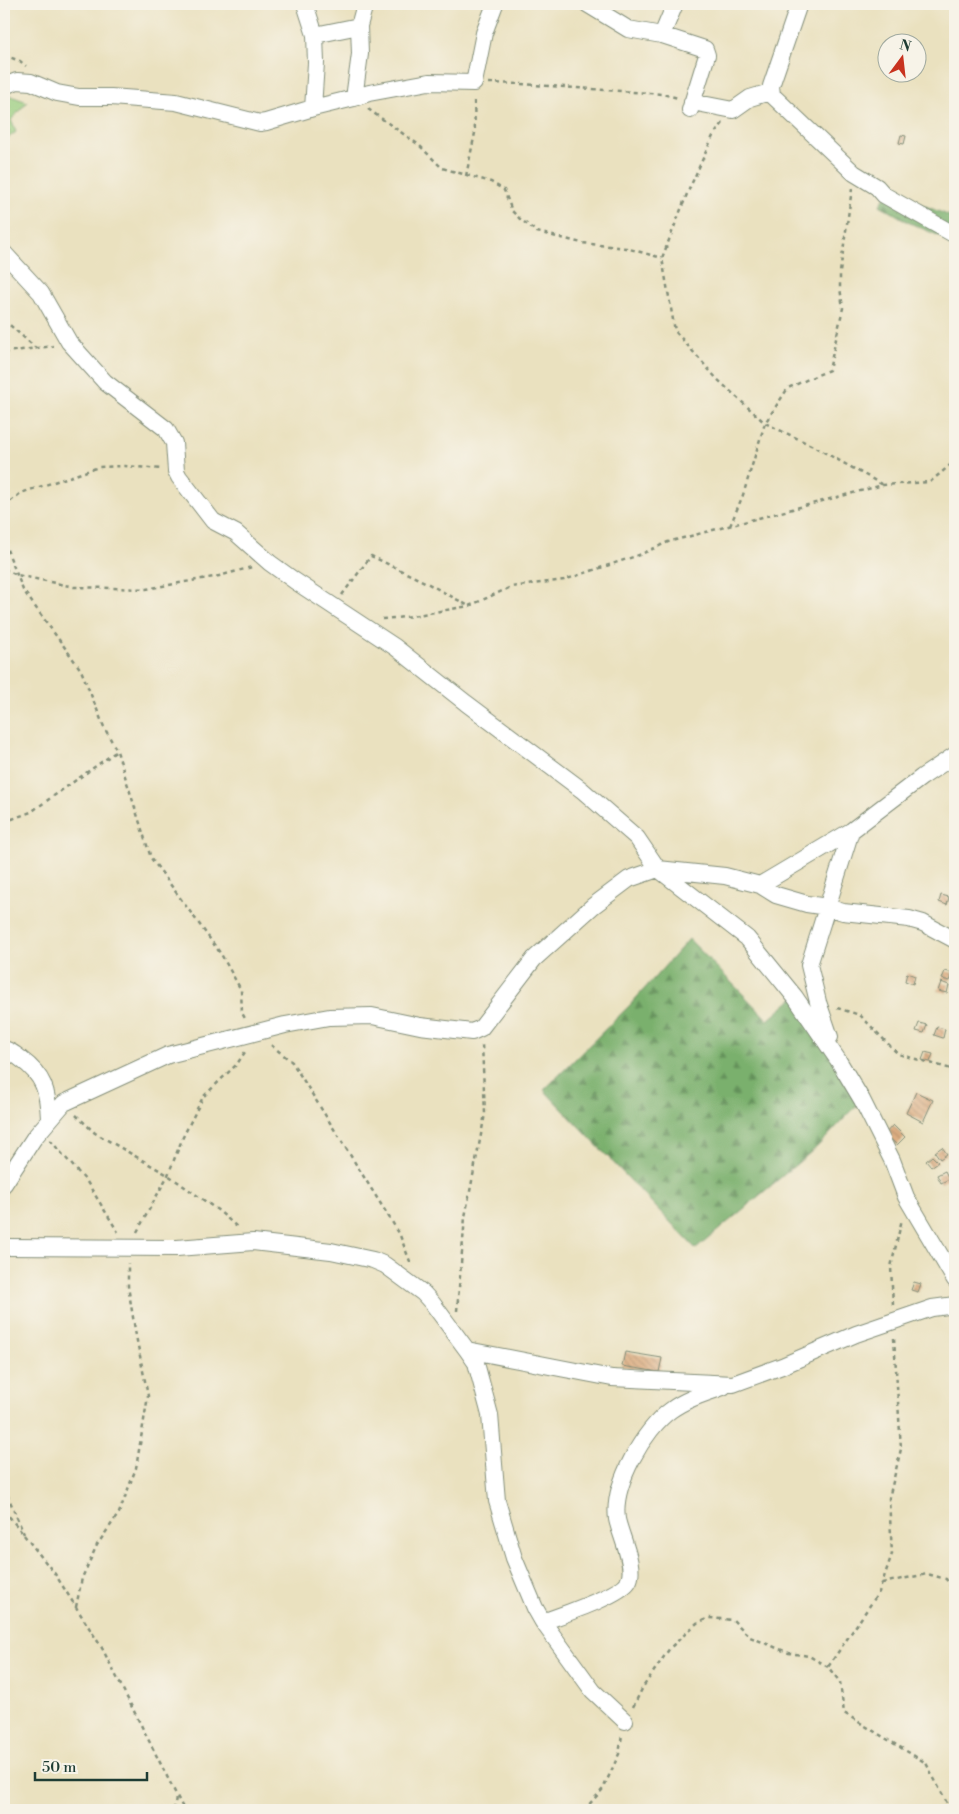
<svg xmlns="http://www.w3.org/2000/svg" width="959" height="1814" viewBox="0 0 959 1814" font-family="'Libre Bodoni',serif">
<defs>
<pattern id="grass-tufts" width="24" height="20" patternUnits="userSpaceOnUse" patternTransform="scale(1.25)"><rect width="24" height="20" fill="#99cd7e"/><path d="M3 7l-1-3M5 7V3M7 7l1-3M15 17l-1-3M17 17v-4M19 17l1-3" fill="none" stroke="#7ca868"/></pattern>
<pattern id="forest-firs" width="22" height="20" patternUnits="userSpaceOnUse" patternTransform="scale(1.25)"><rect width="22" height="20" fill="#7ab06d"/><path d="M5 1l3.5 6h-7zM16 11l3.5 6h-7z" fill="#63905a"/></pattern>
<pattern id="building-back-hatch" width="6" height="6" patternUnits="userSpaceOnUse" patternTransform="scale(1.25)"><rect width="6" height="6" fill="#ddae82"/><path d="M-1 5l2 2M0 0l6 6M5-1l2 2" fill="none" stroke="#b38f6b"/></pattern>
</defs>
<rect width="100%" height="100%" fill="#f7f3e8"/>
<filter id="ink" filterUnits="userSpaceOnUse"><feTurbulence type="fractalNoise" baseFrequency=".02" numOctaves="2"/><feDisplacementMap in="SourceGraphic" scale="10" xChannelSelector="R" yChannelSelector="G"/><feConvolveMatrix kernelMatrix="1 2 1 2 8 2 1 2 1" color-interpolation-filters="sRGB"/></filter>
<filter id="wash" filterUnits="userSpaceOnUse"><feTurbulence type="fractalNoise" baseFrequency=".0096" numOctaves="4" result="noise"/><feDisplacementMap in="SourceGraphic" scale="20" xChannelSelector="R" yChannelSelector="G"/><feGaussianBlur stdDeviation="1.12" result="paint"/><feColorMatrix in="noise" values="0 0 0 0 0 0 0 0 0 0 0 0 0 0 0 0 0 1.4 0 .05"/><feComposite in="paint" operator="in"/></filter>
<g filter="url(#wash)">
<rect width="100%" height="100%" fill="#eae1bf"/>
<path fill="url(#grass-tufts)" stroke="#5c8559" d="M4,96H11L27,102L11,120L16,132L4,141Z"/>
<path fill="url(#forest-firs)" stroke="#4c7650" d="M888,191L955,218V243L910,223L880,205Z
M689,939L768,1020L795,997L862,1100L818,1146L696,1249L544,1090L630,1005Z"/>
<g id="blocks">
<path fill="url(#building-back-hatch)" d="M901,135L906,136L904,144L899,143Z
M941,895L949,897L947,905L939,902Z
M945,971L953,973L950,981L942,979Z
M907,973L915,976L913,984L905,981Z
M941,982L949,985L947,993L938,991Z
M919,1023L927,1025L924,1033L916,1031Z
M937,1027L945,1029L943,1038L934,1035Z
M925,1052L933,1054L930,1062L922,1060Z
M916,1092L933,1100L923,1122L906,1113Z
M893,1125L905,1137L897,1145L885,1134Z
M942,1147L947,1154L940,1159L935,1152Z
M932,1156L938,1162L931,1167L926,1161Z
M945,1171L949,1179L941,1183L937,1175Z
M914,1282L921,1284L918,1292L911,1290Z
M625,1352L662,1358L659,1372L622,1366Z"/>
</g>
</g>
<g filter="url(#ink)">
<use href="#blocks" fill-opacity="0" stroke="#848f7a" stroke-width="1"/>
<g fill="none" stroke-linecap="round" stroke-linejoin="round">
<g stroke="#848f7a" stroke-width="18">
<path id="minor" d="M305,4L315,35L316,63L313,108
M587,4L628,29L662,35L705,49L707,55L690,110
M799,4L771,86L772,95L854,173L877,187L884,195L955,235
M315,35L359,26
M662,35L675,4
M4,86L17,81L31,82L57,93L79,97H111L176,102L260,123L266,122L313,108L354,98L369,93L429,82L474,83L484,33L495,4
M354,98L360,54L359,26L365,4
M692,102L733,110L750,98L770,92
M4,253L41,293L69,342L105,382L166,429L174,443L176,471L179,477L213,521L236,533L270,563L295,581L395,647L466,703L582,790L637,838L658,869L747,938L795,997L838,1060L862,1100L892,1160L906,1197L955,1280
M760,885L776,895L807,904L827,907L843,912L909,919L923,923L955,940
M830,1037L818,1002L809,965L851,831
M4,1049C11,1051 15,1054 21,1059C44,1076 48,1091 49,1119
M4,1184L34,1138L64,1103L168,1055L285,1025L329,1017L372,1016L420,1026L472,1032L481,1028L534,959L593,906L629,879L658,869L725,876L760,885L851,831L922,777L955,755
M4,1247L177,1248L253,1242L331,1251L373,1260L385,1265L423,1293L433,1304L467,1350L612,1378L733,1384L782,1366L856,1334L932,1308L955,1305
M467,1350L476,1363L490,1415L497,1501L514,1558L535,1608L543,1622L593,1691L625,1721
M543,1622C561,1615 619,1596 628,1582C637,1568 620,1535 617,1519C612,1485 644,1429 671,1410C686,1399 706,1393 723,1387"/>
</g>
<path stroke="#848f7a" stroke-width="2.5" stroke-dasharray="4 4" stroke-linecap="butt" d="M4,55L20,61L26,66
M489,83L521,84L662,94L678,98
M368,109L419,145L442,168L491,182L504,190L512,211L520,219L537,232L582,243L626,248L662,258
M723,123L713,136L687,194L662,258L675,331L717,379L765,423L813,446L883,485
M466,176L475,133L474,98
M4,320L37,349
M4,362L6,352L53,346
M4,506L21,493L99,467L125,466L161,469
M730,526L743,495L765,423L788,388L829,370L843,308L840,288V272L852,189
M4,542L23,590L81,670L104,727L117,751L151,858L221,954L241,990L242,1013L246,1020
M4,569L17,575L74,587L146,589L219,576L252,567
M342,595L371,556L425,582L467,605
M382,619L406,617L469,606L511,587L564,580L639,555L668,542L883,485L930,482L955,461
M4,822L31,812L117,751
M837,1008L860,1015L898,1054L955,1070
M271,1045L292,1062L399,1233L411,1264
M76,1115L95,1133L168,1175L219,1211L237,1227
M50,1140L87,1182L118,1232
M137,1232L168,1175L183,1137L203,1097L237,1064L245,1052
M893,1305L891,1267L902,1219
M457,1311L465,1217L485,1114L482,1044
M894,1338L901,1449L889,1498L892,1554L879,1592L828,1667L840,1682L844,1713L926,1763L948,1805L949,1810
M4,1487L24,1534
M4,1510L55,1574L102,1648L184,1810
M882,1583L927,1574L946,1579L955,1593
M76,1607L82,1578L97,1545L119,1513L136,1468L148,1396L136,1336L128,1286V1263
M633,1707L643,1687L670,1648L697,1623L709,1618L733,1620L750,1637L789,1653L809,1656L828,1667
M174,1810L176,1797
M584,1810L603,1789L619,1754L622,1735"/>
<use href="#minor" stroke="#fff" stroke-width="16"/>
</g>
</g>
<rect width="959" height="1814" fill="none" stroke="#f7f3e8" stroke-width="20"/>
<g transform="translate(902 58) rotate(15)"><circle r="24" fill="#f7f3e8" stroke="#a1aaa0"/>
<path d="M0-4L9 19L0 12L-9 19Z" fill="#c8321e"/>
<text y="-8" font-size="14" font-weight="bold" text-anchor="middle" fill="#1f3d34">N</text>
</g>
<path d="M35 1772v8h112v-8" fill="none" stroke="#1f3d34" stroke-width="2.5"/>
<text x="42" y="1772" font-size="15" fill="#1f3d34" stroke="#f7f3e8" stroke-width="4" paint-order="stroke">50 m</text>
</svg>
